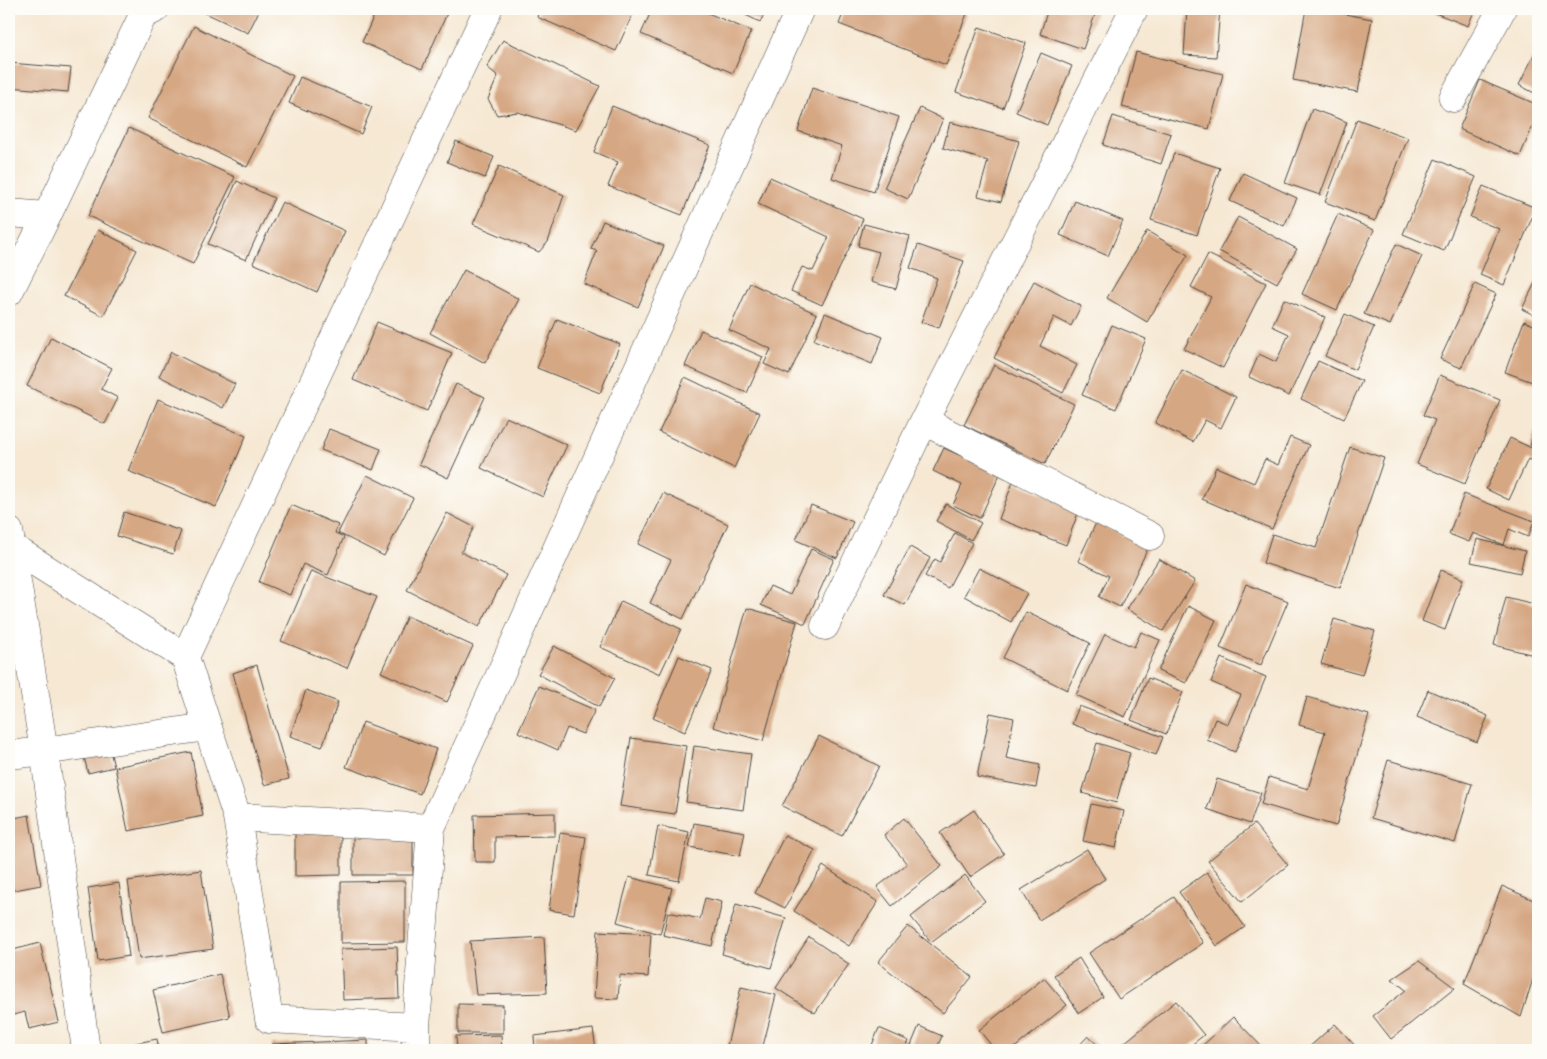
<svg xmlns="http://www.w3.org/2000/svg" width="1547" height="1059" viewBox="0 0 1547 1059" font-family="'Libre Caslon Text',serif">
<rect width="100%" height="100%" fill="#fdfcf7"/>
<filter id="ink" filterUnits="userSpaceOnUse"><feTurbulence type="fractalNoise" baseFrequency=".02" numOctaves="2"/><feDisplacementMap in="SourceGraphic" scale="10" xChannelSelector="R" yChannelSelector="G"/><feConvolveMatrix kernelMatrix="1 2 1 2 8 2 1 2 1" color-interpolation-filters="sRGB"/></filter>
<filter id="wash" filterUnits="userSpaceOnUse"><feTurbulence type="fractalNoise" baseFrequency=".0096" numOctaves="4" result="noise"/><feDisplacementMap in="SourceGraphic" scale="20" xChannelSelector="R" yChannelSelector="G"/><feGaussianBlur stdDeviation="1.12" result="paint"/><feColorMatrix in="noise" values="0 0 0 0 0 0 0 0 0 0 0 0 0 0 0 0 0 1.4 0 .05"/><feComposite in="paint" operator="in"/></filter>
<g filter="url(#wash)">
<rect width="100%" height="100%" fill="#f6e8d3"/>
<g id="blocks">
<path fill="#d6a783" d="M197,9H260L248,33Z
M317,9H332L329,14Z
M377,9H449L422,69L362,42Z
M540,9H635L616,51L537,17Z
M652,9H698L751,31L733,73L641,34Z
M733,9H767L760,22Z
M845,9H954L967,14L946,65L839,24Z
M1048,9H1097L1083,49L1040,34Z
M1187,9H1220L1216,57L1184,55Z
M1306,9H1317L1372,19L1358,92L1293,80Z
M1425,9H1475L1468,26Z
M194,26L293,76L247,167L148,118Z
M979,27L1026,43L1003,108L956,92Z
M503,40L600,86L576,130L518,112L497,115L488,99L498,76L487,67Z
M1538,47V95L1519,85Z
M1136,52L1223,74L1209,129L1122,107Z
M1041,53L1072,66L1047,125L1016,112Z
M9,63L71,68L68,92L9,87Z
M300,77L372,107L361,134L289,103Z
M1480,80L1538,105V114L1520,156L1459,129Z
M812,88L899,117L874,192L832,178L842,146L798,131Z
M612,106L710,145L682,215L608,186L618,162L594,152Z
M920,108L943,119L908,199L884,188Z
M1312,109L1347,122L1320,195L1285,183Z
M1113,116L1171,134L1161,164L1103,145Z
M1357,119L1408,138L1375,221L1325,202Z
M950,122L1019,141L1001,202L978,196L988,161L943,148Z
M129,128L235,177L193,264L88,216Z
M456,141L494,157L485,178L447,162Z
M1174,153L1220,168L1197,235L1151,220Z
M1435,159L1476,177L1444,251L1403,234Z
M499,166L564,195L548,242L539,252L473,224Z
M1243,173L1297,198L1284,226L1230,201Z
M770,177L863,219L822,305L791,291L802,267L813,271L829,237L758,204Z
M237,181L274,198L246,260L208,244Z
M1483,186L1536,208L1504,285L1480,275L1499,229L1470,217Z
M1075,201L1123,221L1108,256L1060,235Z
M282,202L345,231L317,292L253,263Z
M1338,214L1374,230L1337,310L1302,294Z
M1238,217L1297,249L1277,283L1219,251Z
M603,221L664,246L638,307L584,284L597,251L591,249Z
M864,224L910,236L896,289L871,282L879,252L858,246Z
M98,230L137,250L103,316L64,296Z
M1147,231L1188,255L1147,322L1107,298Z
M1396,244L1422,256L1390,325L1364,314Z
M918,245L964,261L939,328L921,322L937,278L910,268Z
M1208,254L1266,283L1223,368L1184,349L1211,297L1191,287Z
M464,270L519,299L485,363L430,333Z
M1538,277V311L1536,316L1522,309Z
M1034,281L1081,306L1071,326L1054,317L1040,346L1077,365L1063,393L994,358Z
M750,283L817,314L789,375L764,364L771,349L729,330Z
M1475,284L1496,294L1461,368L1440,359Z
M1284,299L1325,317L1289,396L1249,377L1259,354L1276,362L1289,334L1272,326Z
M825,313L883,337L872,364L814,340Z
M1345,314L1374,327L1355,370L1325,356Z
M557,319L620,344L600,393L537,368Z
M1524,321L1538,327V375L1535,383L1505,372Z
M377,322L452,353L427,411L353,380Z
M1112,325L1146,339L1116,409L1082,395Z
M701,330L763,357L747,393L685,366Z
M51,337L112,368L101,389L118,398L105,424L27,386Z
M171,352L235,384L223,408L159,376Z
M1318,361L1362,381L1344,419L1301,399Z
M994,365L1074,404L1045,464L964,425Z
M1182,370L1236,397L1221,428L1205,420L1193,442L1155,423Z
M1440,375L1500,400L1465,484L1417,464L1435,420L1423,415Z
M685,377L760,413L734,468L659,432Z
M456,384L485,397L448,478L419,464Z
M158,399L246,436L216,507L128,471Z
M506,417L567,445L543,497L481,468Z
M1538,422V448L1530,445Z
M329,429L381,449L373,470L321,450Z
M1290,437L1309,445L1272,529L1202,499L1216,467L1254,483L1265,459L1278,465Z
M1510,438L1538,451V464L1528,459L1509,500L1486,489Z
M1350,447L1384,458L1340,588L1263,563L1272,534L1316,548Z
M944,448L1000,474L980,518L953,505L962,485L933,471Z
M367,475L413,498L384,556L338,533Z
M1013,482L1080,508L1066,545L999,519Z
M663,493L728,524L683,619L650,603L671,560L638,544Z
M1464,494L1534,521L1528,537L1509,529L1504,545L1473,533L1469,542L1449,534Z
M946,504L981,523L971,540L936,521Z
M291,505L338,525L335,533L344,537L328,575L303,564L290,595L259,582Z
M811,505L853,522L837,558L796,540Z
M124,512L181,531L173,554L117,536Z
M447,513L474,527L461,552L506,575L479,627L407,590Z
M1096,523L1148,548L1120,607L1099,597L1109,576L1078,561Z
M955,533L972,543L948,588L925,576L935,559L940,562Z
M1477,539L1525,551L1520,573L1471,562Z
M910,547L930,558L905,605L884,595Z
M811,549L834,559L805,624L761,605L770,586L790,595Z
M1159,559L1195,581L1163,631L1127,609Z
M979,568L1027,593L1011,622L964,596Z
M1441,570L1463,579L1445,630L1422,621Z
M311,571L377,597L347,668L281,641Z
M1246,584L1288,601L1261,665L1220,648Z
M1506,597L1538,605V656L1494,645Z
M621,601L681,629L660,674L600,647Z
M1188,606L1216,620L1186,683L1158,671Z
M747,608L797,622L763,741L713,727Z
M1026,612L1090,643L1067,690L1003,658Z
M407,616L473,646L447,702L381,672Z
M1334,619L1375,631L1362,675L1321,664Z
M1141,632L1160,640L1125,717L1076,695L1105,634L1134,647Z
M554,646L615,678L599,707L538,674Z
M679,656L712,670L685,732L653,718Z
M1221,658L1266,677L1235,752L1207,740L1215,719L1228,724L1241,695L1211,682Z
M257,665L289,779L264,785L233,673Z
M1148,678L1183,692L1166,734L1131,720Z
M539,686L595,710L583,734L567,728L558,750L518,732Z
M306,690L338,702L322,747L290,736Z
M1428,690L1488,716L1477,742L1417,717Z
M1307,697L1369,715L1336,826L1261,804L1269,777L1308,789L1325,732L1299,725Z
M1079,706L1163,737L1156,755L1072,724Z
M990,713L1014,718L1006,758L1040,765L1036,788L977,777Z
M363,722L436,749L420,794L346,767Z
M819,736L879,766L842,836L782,806Z
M631,738L686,746L675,814L620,806Z
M1097,743L1130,753L1116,803L1082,793Z
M109,746L114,767L88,773L83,753Z
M694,746L751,754L743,810L686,802Z
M191,752L203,816L128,831L115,767Z
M1388,760L1472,784L1455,843L1371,818Z
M1217,779L1261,793L1250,824L1207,809Z
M1091,804L1124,811L1116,848L1083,841Z
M974,810L1004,854L970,877L940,833Z
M555,813V836L495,837V862H475L474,815Z
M29,815L41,885L9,891V819Z
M904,818L942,866L892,906L877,887L907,864L884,835Z
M694,823L745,832L740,856L689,847Z
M1254,824L1288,865L1242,902L1208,861Z
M658,826L689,832L679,881L649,875Z
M295,830H341V875L295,876Z
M353,833H413V875H353Z
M560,833L586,837L574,914L549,910Z
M785,835L815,850L785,908L755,893Z
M1087,849L1105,879L1039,920L1021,890Z
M823,866L878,902L849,946L794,911Z
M201,870L213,949L139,959L128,881Z
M1207,872L1245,927L1217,946L1179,892Z
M965,875L985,901L931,942L911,917Z
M629,877L672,888L660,934L617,922Z
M405,881V942L341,943V882Z
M119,883L129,956L98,961L88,888Z
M1502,886L1538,902V963L1521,1017L1464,984Z
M1174,897L1203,943L1119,999L1089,953Z
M705,898L722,902L712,946L663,935L668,912L700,919Z
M736,904L786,918L771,968L722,954Z
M908,926L972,977L943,1013L878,962Z
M598,931L651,934L648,977L620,975L618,999L594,998Z
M544,937L547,993L476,995L470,941Z
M809,937L849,964L815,1013L776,988Z
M40,943L59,1022L29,1029L25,1012L9,1016V951Z
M397,947L399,998L343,1000L341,949Z
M1079,958L1103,997L1079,1013L1054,975Z
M1419,961L1455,988L1391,1039L1373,1016L1406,990L1392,979Z
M220,974L230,1017L163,1032L153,990Z
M1044,978L1067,1005L1012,1050H995L979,1030Z
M741,987L776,995L762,1050H726Z
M1176,1001L1204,1035L1185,1050H1121L1119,1047Z
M458,1004L503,1005V1033H458Z
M1233,1017L1265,1050H1198Z
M1335,1024L1359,1050H1306Z
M919,1026L942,1036L936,1050H909Z
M879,1028L909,1041L905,1050H870Z
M593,1029L596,1050H535L534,1036Z
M501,1035L502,1050H457L456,1036Z
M1088,1036L1103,1050H1075Z
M157,1039L159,1050H122L121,1046Z
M368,1040V1050H272V1044Z"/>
</g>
</g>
<g filter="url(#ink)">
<use href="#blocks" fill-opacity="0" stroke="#494744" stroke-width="1"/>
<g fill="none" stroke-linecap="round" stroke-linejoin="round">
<g stroke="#494744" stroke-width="29">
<path id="minor" d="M1453,98L1502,9
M9,213L47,216
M9,292L47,216L143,15L155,9
M924,421L1150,536
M9,531L44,751L86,1050
M10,546L185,657
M825,626L924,421L1134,9
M9,755L44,751L207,727
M237,817L431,828
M416,1027L269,1019L237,817L185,657L488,9
M416,1050V1027L431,828L800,9"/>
</g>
<use href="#minor" stroke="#fff" stroke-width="28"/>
</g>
</g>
<rect width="1547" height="1059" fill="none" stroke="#fdfcf7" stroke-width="30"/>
</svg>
